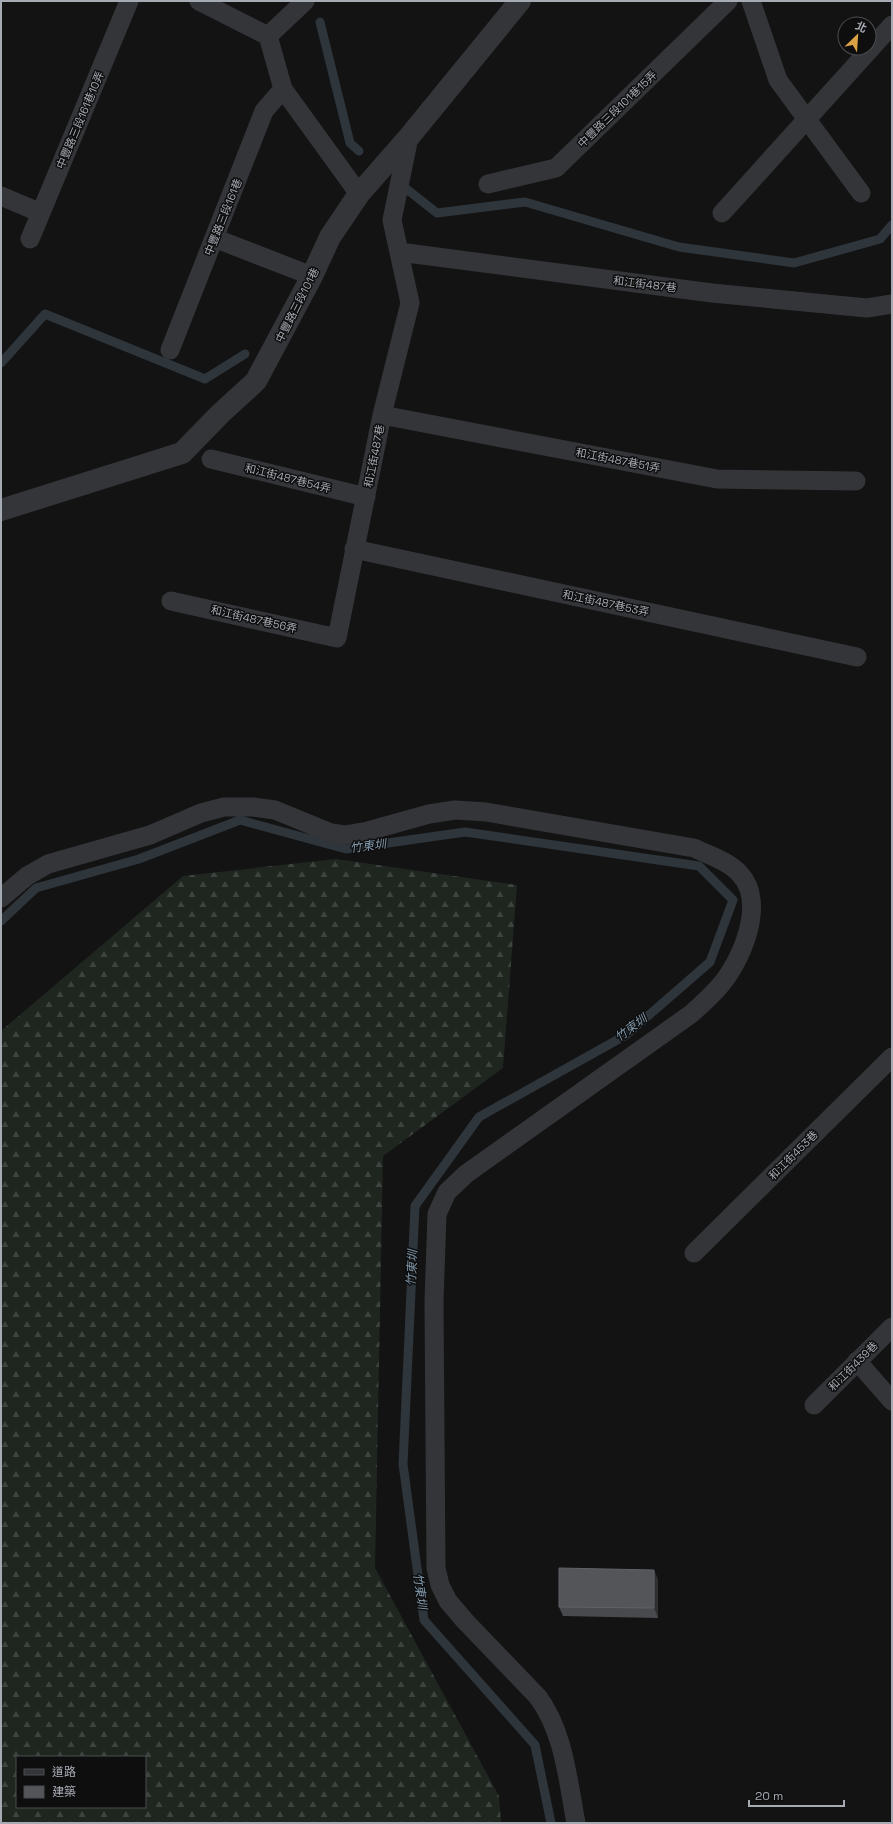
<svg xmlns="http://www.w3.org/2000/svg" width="893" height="1824" viewBox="0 0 893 1824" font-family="'Space Grotesk','Noto Sans TC',sans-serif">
<defs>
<pattern id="forest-firs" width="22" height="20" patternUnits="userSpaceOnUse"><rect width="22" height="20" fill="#1f2620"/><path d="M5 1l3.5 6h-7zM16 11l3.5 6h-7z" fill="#3d433e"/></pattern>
</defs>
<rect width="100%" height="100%" fill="#131314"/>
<path fill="url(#forest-firs)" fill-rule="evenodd" d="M336,859L517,885L503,1068L383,1156L375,1568L499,1796L501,1823H1V1031L183,876ZM17,1757H145V1807H17Z"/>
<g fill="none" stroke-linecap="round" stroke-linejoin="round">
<path stroke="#2e353b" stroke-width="9" d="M320,22L350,143L359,151
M404,187L437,213L525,202L679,247L794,263L880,239L892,225
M1,363L45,314L205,379L245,354
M1,921L36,888L139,859L240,820L346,849L465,832L699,866L733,900L710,962L626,1035L479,1117L415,1206L403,1464L424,1620L535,1745L551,1823"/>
<path stroke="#343538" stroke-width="19" d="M199,1L268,36L283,89L359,194
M751,1L778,80L861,193
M268,36L305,1
M488,184L556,168L728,1
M1,196L41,213
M722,213L892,25
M214,238L312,276
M30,239L129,1
M399,252L712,293L867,308L892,304
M170,350L264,111L283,89
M382,415L717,479L856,481
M211,459L366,497
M354,549L857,657
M171,601L337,638L382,415L410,303L392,220L409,137
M1,898L27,876L48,864L150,835L201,813L224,807H253L275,810L331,833L345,835L368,831L429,814L455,810L486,812L694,848C709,855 728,861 740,874C767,903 741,963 718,988C710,997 700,1006 691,1014L466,1174L447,1192L437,1214L434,1301L436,1568L440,1585L448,1601L465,1621L538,1697C564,1732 568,1781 576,1823
M694,1253L892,1057
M857,1361L892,1401
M814,1405L892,1327"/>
<path stroke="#343538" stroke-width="22" d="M1,510L182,453L221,413L256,381L312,276L330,237L359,194L409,137L520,1"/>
</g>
<path fill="#494a4e" d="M658,1579V1618L563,1616L559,1607Z"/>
<path fill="#2f3032" d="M654,1570L658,1579V1618L654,1608Z"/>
<path fill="#535558" stroke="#606266" d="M559,1568L654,1570V1608L559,1607Z"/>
<g text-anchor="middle" stroke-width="3" stroke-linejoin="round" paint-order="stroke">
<g font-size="11" fill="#a6aab2" stroke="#0e0e0f">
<text transform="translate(617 109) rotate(-44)" y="4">中豐路三段101巷15弄</text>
<text transform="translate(80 120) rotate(-67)" y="4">中豐路三段161巷10弄</text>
<text transform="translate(223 217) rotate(-68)" y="4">中豐路三段161巷</text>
<text transform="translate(645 284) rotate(7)" y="4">和江街487巷</text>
<text transform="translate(297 305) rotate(-63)" y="4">中豐路三段101巷</text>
<text transform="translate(374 456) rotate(-79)" y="4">和江街487巷</text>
<text transform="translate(618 460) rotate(11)" y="4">和江街487巷51弄</text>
<text transform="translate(288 478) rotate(14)" y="4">和江街487巷54弄</text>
<text transform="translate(606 603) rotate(12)" y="4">和江街487巷53弄</text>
<text transform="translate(254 619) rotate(13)" y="4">和江街487巷56弄</text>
<text transform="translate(793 1155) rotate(-45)" y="4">和江街453巷</text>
<text transform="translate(853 1366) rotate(-45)" y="4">和江街439巷</text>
</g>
<g font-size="12" font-style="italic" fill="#8198aa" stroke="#0e0e0f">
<text transform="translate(368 846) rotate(-7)" y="4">竹東圳</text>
<text transform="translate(631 1028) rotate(-37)" y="4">竹東圳</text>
<text transform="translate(412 1268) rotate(-87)" y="4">竹東圳</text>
<text transform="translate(420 1591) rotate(82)" y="4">竹東圳</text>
</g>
</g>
<rect width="893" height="1824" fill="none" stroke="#a6aab2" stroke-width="4"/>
<rect x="16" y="1756" width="130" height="52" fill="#0e0e0f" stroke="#4b4c50"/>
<rect x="24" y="1769" width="20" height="6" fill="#343538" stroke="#4b4c50"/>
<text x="52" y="1776" font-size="12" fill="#a6aab2">道路</text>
<rect x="24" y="1786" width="20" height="12" fill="#535558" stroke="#4b4c50"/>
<text x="52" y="1796" font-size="12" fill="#a6aab2">建築</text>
<g transform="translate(857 36) rotate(25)"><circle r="19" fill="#0e0e0f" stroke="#4b4c50"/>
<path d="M0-3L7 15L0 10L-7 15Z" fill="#daa245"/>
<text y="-6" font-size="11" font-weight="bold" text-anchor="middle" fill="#a6aab2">北</text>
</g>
<path d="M749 1800v6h95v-6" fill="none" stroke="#a6aab2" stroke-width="2"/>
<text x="755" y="1800" font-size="12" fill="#a6aab2" stroke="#0e0e0f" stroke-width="3" paint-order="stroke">20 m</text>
</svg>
